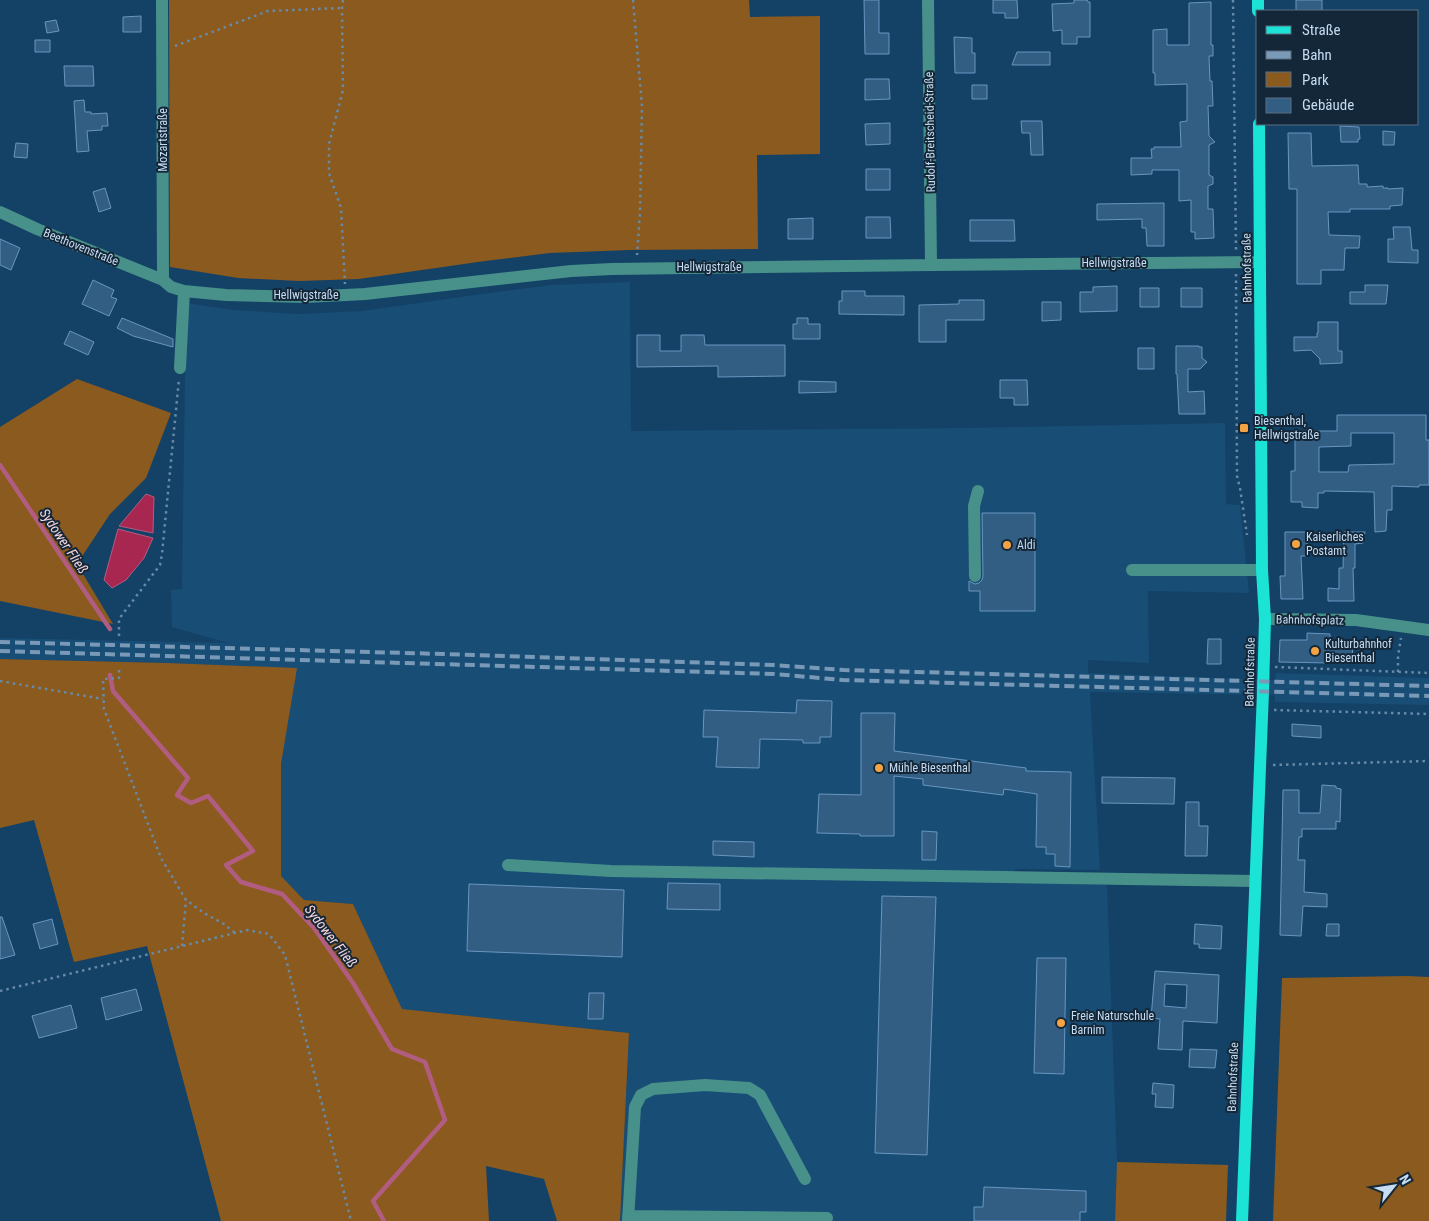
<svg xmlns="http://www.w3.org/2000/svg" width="1429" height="1221" viewBox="0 0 1429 1221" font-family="'Roboto Condensed',sans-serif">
<rect width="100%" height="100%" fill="#144166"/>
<path fill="#184d76" d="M630,282L631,431L961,428L1225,423L1226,504L1240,505L1249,593L1148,591L1149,663L1088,660V673L1275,680L1276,673L1429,678V705L1275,702V695L1090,692L1100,870L1015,869L1014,882L1107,885L1117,1162L1115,1221H620L629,1033L401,1009L353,904L304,900L280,876L281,764L296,669L167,663L0,659V638L228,643L172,627L171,590L182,589L186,303L234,310L298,314L362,311L489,293L551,285Z"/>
<path fill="#8b5a1e" d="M169,0H749L750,17L820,16V154L757,155L758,249L630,250L550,253L485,261L359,279L299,281L238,278L170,267Z
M77,379L171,413L146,478L110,514L77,564L113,624L0,601V427Z
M0,659L167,663L297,668L281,764V876L304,900L353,904L402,1009L629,1033L620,1221H557L544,1179L486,1166L489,1221H221L147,946L74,962L34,820L0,828Z
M1407,976L1429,977V1221H1273L1282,978Z
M1117,1162L1228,1165L1226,1221H1115Z"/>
<path fill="#a82750" stroke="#b15d81" d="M146,494L154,497L153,533L119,526Z
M118,529L153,538L144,558L126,580L112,588L104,580Z"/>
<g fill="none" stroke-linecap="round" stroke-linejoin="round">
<path stroke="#b15d81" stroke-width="4.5" d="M0,465L110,629
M110,675L113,691L188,778L177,795L191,803L208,796L253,851L226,865L241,882L282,894L314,928L353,983L392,1049L425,1062L445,1120L373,1201L384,1221"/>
</g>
<path fill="#325e84" stroke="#6996c0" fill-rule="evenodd" d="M864,0H879V33H889V54H865Z
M993,0H1017L1018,18H1005V13H993Z
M1074,0H1087L1088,2H1090V37H1077V44H1062V30L1053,31L1052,4L1074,3Z
M1296,0H1322V11H1296Z
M1211,2V45H1213V56H1209L1210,81H1212L1213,106H1208L1209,136L1215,142L1209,145V175L1213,177V184L1208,186V209H1213L1214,238L1195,239V232H1191V200L1179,201V170H1152V174L1131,175V158H1152L1151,149H1154V147H1181L1180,122L1187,121V84L1155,85V73H1153V30L1167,29V45H1189V3Z
M141,16V32H123V17Z
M56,20L59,31L47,33L45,22Z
M954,37L972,38V53H975V73H955Z
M35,40H50V52H35Z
M1017,52H1050V65H1012Z
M64,66H93L94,86H65Z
M865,79H889L890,99L865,100Z
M972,85H987V99H972Z
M84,100L85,112H91V114L107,113L108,126H102V130L87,131L89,151L77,152L74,101Z
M1021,121H1042L1043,155H1031L1030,133H1022Z
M890,123V144L866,145L865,124Z
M1340,126L1359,127L1360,139H1358V142H1341Z
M1383,131L1395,132L1394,145H1383Z
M1288,133H1311L1312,166L1358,165L1359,184H1367V187L1383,186V188H1388V189L1403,188L1402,205L1390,206V209H1350V212H1328L1329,235L1360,236L1359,248H1345L1344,270H1321V284H1297V189H1289Z
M16,143L28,144L27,158L14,157Z
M866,169H890V190H866Z
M105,188L111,208L99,212L93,192Z
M1164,203V246H1147L1146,228H1142V219L1097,220V204Z
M866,217H890L891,238H866Z
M813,218V239H788V219Z
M970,220H1014L1015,241H970Z
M1393,227H1410L1412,250H1418V263L1388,262V239H1394Z
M0,239L20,248L11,270L0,265Z
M93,280L114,290L111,297L117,299L109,316L82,304Z
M1365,285H1388L1386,304H1350V292H1365Z
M1117,286V311L1080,312V292H1093V287Z
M1140,288H1159V307H1140Z
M1181,288H1202V307H1181Z
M842,291H865V296H904V315L839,314V301H842Z
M959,300H984V320H946V342H919V305L959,304Z
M1042,302H1061V320L1042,321Z
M122,318L173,339V347L133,336L117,328Z
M797,318H808V324H820V339H793V324H797Z
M1318,322H1338V351H1342V363L1320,364V359L1311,350L1294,351V337H1317V333H1318Z
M70,331L94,342L88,355L64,344Z
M637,335H660V351H681V335H704L705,345H785V376L718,377V366L637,367Z
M1176,346H1199V347H1202V358L1207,362L1200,369H1188V392L1204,391L1205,414H1179L1177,374H1176Z
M1138,348H1154V369H1138Z
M1000,380H1027L1028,405H1014V398H1000Z
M799,381L836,382V392L799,393Z
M1337,415H1426V440H1429V485H1419V487L1392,486V510H1387L1386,531L1375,532L1374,492L1324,491V493H1318V508L1302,507V502H1291V471H1295V431H1337ZM1351,433H1394V464L1349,465L1348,472H1319V447L1351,446Z
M982,513H1035V611H980V591H969V581L975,584L979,583L982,580L983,576Z
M1285,532H1307V556H1301L1303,599H1281L1280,576H1285Z
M1344,532H1365L1363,543L1355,544V568H1353L1354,601H1328V588L1339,589V568H1343Z
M1307,633L1330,634V641H1353L1352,661H1330V663L1279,662L1280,640H1307Z
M1208,639H1221V664H1207Z
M797,700L832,701L831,737H820V743H803V740L760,739L759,768L716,767L718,737H703L704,710L796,713Z
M861,713H895L894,751L1026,768V771L1071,772L1070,867L1055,866V854H1046V847H1036L1037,794L1004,789L1003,795L923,785V779L894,776V836H860V834L817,833L819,794L861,795Z
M1292,724L1321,726V738L1292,736Z
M1102,777L1175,778L1174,804L1102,803Z
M1322,785L1336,786V788L1341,789L1340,822L1336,821V829H1302V837H1299L1298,860H1305L1304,892L1327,894V907L1303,906L1301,936L1280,935L1283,790H1299V813H1320Z
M1186,802H1199V826H1208L1207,856H1185Z
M922,831L937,832L936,860H922Z
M713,841L754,842V857L713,855Z
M668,883L720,884V910L667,909Z
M469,884L624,890L622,957L467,951Z
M882,896L936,897L927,1155L875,1153Z
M0,917H2L15,955L0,959Z
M52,919L58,944L40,949L33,924Z
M1195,924L1222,926L1221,949L1199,948V944H1194Z
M1327,924H1339V936H1326Z
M1037,958H1066L1064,1074L1034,1073Z
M1155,971L1219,975L1217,1023L1183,1021L1182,1050L1158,1049L1160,1019L1151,1018ZM1165,984L1187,985L1186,1008L1164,1006Z
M136,989L142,1010L106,1020L101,998Z
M589,993H604L603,1019H588Z
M71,1005L77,1028L39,1038L32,1016Z
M1190,1049L1217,1050L1215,1068L1189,1067Z
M1153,1083L1174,1085L1173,1108L1155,1107L1156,1094H1152Z
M984,1187L1086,1191V1212H1080V1221H974V1207H983Z"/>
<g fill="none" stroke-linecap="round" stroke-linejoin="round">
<path stroke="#678aa8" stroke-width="2.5" stroke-dasharray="2.5 4" stroke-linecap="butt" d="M343,0L342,8L343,90L329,144V173L341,208L345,284
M633,0L642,106L640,213L637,255
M1233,0L1236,251
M175,46L268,11L342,8
M1236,274L1237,476L1240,488L1247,535
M119,636V619L160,565L162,554L179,379
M1275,667L1429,673
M119,670V678L103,679L104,709L161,858L186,900L204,913L224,924L235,933
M1398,672V656L1401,638
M0,681L103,699
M1274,710L1429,714
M1273,765L1429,761
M182,946L186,900
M0,991L247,930L269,934L285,955L351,1221"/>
<path stroke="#48918a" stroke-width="12" d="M162,0L163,280
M928,0L931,265
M0,212L37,229L163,280L171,287L184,291L226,295L306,297L365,294L571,271L612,269L931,265L1260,262
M180,368L184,291
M1132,570H1262
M975,576L974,506L978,491
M1265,619L1356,620L1429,630
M508,865L611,871L1255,881
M628,1216L827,1218
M628,1221L635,1107L641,1095L653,1089L705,1085L749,1088L760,1095L805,1179"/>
<path stroke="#1be3d5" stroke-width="12" d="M1258,0V11
M1242,1221L1263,692L1265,619L1262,570L1259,124"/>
<path stroke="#7999b6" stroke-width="4" stroke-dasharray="10 5" stroke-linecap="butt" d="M0,642L443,654L773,665L844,670L1429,686
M0,651L774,674L843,680L1429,696"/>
</g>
<g fill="#f4a344" stroke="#142738" stroke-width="2">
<rect x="1239" y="423" width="10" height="10" rx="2.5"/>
<circle cx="1296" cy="544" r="5"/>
<circle cx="1007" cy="545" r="5"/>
<circle cx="1315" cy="651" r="5"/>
<circle cx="879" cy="768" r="5"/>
<circle cx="1061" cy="1023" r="5"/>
</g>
<g text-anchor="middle" stroke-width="4" stroke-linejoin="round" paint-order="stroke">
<g font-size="12" fill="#c5dcf2" stroke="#142738">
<text transform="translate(930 132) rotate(-91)" y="4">Rudolf-Breitscheid-Straße</text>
<text transform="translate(163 140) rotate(-90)" y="4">Mozartstraße</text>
<text transform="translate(81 247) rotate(22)" y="4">Beethovenstraße</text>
<text x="1114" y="267">Hellwigstraße</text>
<text x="709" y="271">Hellwigstraße</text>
<text transform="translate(1247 268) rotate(-91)" y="4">Bahnhofstraße</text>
<text x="306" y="299">Hellwigstraße</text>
<text transform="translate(1310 620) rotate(1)" y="4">Bahnhofsplatz</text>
<text transform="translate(1250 672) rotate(-89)" y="4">Bahnhofstraße</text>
<text transform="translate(1233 1077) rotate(-88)" y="4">Bahnhofstraße</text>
</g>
<g font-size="12" fill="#c5dcf2" stroke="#142738" text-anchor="start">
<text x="1254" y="425">Biesenthal,<tspan x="1254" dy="14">Hellwigstraße</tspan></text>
<text x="1306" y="541">Kaiserliches<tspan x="1306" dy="14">Postamt</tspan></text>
<text x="1017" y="549">Aldi</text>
<text x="1325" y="648">Kulturbahnhof<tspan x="1325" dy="14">Biesenthal</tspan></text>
<text x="889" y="772">Mühle Biesenthal</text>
<text x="1071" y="1020">Freie Naturschule<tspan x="1071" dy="14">Barnim</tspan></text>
</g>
<g font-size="14" font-style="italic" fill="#f6d4d9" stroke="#142738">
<text transform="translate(64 541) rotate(56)" y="5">Sydower Fließ</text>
<text transform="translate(331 936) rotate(52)" y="5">Sydower Fließ</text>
</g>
</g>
<rect x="1256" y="10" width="162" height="115" fill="#142738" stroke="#5b6f82"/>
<rect x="1266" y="26" width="25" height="8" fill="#1be3d5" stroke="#5b6f82"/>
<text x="1302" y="35" font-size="15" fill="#c5dcf2">Straße</text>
<rect x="1266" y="51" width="25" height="8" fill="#7999b6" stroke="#5b6f82"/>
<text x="1302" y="60" font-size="15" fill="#c5dcf2">Bahn</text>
<rect x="1266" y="72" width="25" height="15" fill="#8b5a1e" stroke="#5b6f82"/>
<text x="1302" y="85" font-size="15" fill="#c5dcf2">Park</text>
<rect x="1266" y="98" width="25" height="15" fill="#325e84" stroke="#5b6f82"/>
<text x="1302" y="110" font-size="15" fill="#c5dcf2">Gebäude</text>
<g transform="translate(1394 1186) rotate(60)" stroke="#142738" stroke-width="4" paint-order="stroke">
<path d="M0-4L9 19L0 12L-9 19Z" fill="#c5dcf2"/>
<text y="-8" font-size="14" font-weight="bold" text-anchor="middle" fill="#c5dcf2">N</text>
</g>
</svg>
